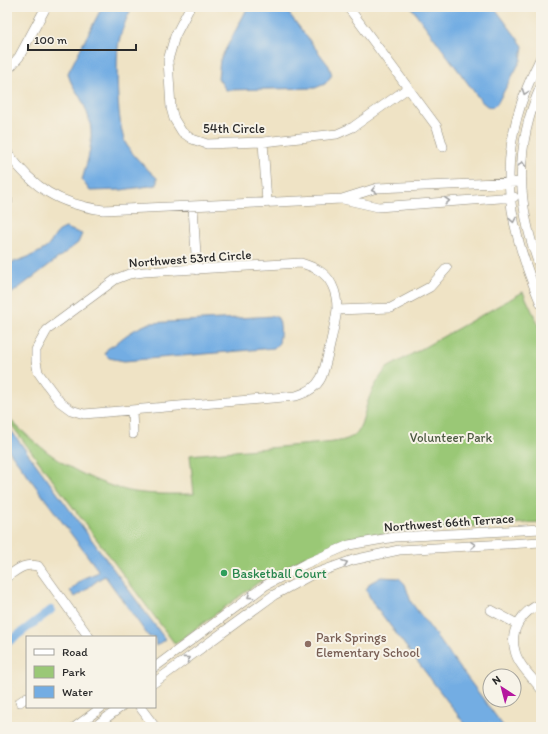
<svg xmlns="http://www.w3.org/2000/svg" width="548" height="734" viewBox="0 0 548 734" font-family="Itim,sans-serif">
<rect width="100%" height="100%" fill="#f7f3e8"/>
<filter id="ink" filterUnits="userSpaceOnUse"><feTurbulence type="fractalNoise" baseFrequency=".025" numOctaves="2"/><feDisplacementMap in="SourceGraphic" scale="8" xChannelSelector="R" yChannelSelector="G"/><feConvolveMatrix kernelMatrix="1 2 1 2 8 2 1 2 1" color-interpolation-filters="sRGB"/></filter>
<filter id="wash" filterUnits="userSpaceOnUse"><feTurbulence type="fractalNoise" baseFrequency=".012" numOctaves="4" result="noise"/><feDisplacementMap in="SourceGraphic" scale="16" xChannelSelector="R" yChannelSelector="G"/><feGaussianBlur stdDeviation="0.9" result="paint"/><feColorMatrix in="noise" values="0 0 0 0 0 0 0 0 0 0 0 0 0 0 0 0 0 1.4 0 .05"/><feComposite in="paint" operator="in"/></filter>
<g filter="url(#wash)">
<rect width="100%" height="100%" fill="#efe3c5"/>
<path fill="#9ac876" stroke="#627a50" d="M523,292L541,330V522L392,532L356,540L284,569L259,582L175,644L7,419V417C45,453 77,478 129,491C149,495 173,494 194,494L190,455L324,443C334,442 352,441 358,431C363,422 365,410 368,401C372,389 379,378 387,368Z"/>
<path fill="#73ade3" stroke="#4f6c87" d="M102,7H132C126,20 120,33 118,47C116,67 117,127 126,144C134,157 146,168 157,178V185L121,190L90,191L82,180C91,149 97,130 82,101C77,91 70,84 68,73Z
M248,7H284L329,66L332,75L325,84L315,88L226,90L218,78L220,60Z
M411,7H494L523,46L521,60L497,104L492,107L487,106L481,101Z
M66,228L82,234L78,243L7,297V264C20,260 34,256 46,248C54,241 54,231 66,228Z
M274,316L278,318C282,326 280,335 279,343L274,348L124,361L109,358L105,354C106,348 109,348 114,345C127,334 134,329 150,323Z
M7,425L165,639L156,646L155,637H149L105,576C97,579 85,592 75,597L70,591L84,578L97,573L98,570L7,448Z
M381,577L399,578L405,584L411,602L504,727H467L373,603L366,590L370,583Z"/>
<g fill="none" stroke-linecap="round" stroke-linejoin="round">
<path stroke="#73ade3" stroke-width="8" d="M7,643L51,610"/>
</g>
</g>
<g filter="url(#ink)">
<g fill="none" stroke-linecap="round" stroke-linejoin="round">
<g stroke="#8d8778" stroke-width="10">
<path id="minor" d="M190,7L175,36L168,60L171,108L174,119L182,132L192,139L207,144L263,142L337,134L353,127L408,88
M348,7L437,127L443,147
M541,57C494,148 503,213 541,304
M7,71L19,57L46,7
M541,86C513,148 517,208 541,270
M263,142L267,203
M7,152C34,189 59,204 103,210L342,199L377,188L521,182
M343,199L378,207L514,197
M7,201H8
M193,207L197,270
M301,263C314,267 326,272 332,285C336,293 337,301 337,309C336,319 325,371 321,378C316,388 306,393 296,396L84,414L71,410L60,402L45,382L38,372L36,361V350L47,330L116,279L129,274L144,272Z
M337,310L391,308L430,287L447,268
M132,411L133,434
M7,577C18,569 24,563 38,566L89,637
M541,604C522,611 509,630 515,651C518,665 533,678 541,689
M491,610L517,624
M155,667L266,585L305,564L349,545L395,537L541,529
M155,682L274,595L311,575L353,560L399,550L541,542
M20,702L27,697
M140,707L155,727
M75,727L102,707
M94,727L121,707"/>
</g>
<use href="#minor" stroke="#fff" stroke-width="9"/>
</g>
<defs><path id="oneway-chevron" d="M-2-3.5L2.5 0L-2 3.5" fill="none" stroke-width="1.6" stroke-linecap="round" stroke-linejoin="round"/></defs>
<g stroke="#a0a0a0">
<use href="#oneway-chevron" transform="translate(525 92) rotate(110)"/>
<use href="#oneway-chevron" transform="translate(522 164) rotate(-87)"/>
<use href="#oneway-chevron" transform="translate(374 190) rotate(167)"/>
<use href="#oneway-chevron" transform="translate(447 201) rotate(-5)"/>
<use href="#oneway-chevron" transform="translate(513 220) rotate(80)"/>
<use href="#oneway-chevron" transform="translate(473 545) rotate(-3)"/>
<use href="#oneway-chevron" transform="translate(345 563) rotate(-20)"/>
<use href="#oneway-chevron" transform="translate(250 596) rotate(146)"/>
<use href="#oneway-chevron" transform="translate(187 659) rotate(-36)"/>
</g>
</g>
<circle fill="#2e9e5b" stroke="#f7f3e8" stroke-width="1.5" cx="224" cy="573" r="4"/>
<circle fill="#8d6e63" stroke="#f7f3e8" stroke-width="1.5" cx="308" cy="644" r="4"/>
<g text-anchor="middle" stroke-width="4" stroke-linejoin="round" paint-order="stroke">
<g font-size="13" fill="#2b2b2b" stroke="#f7f3e8">
<text x="234" y="133">54th Circle</text>
<text transform="translate(190 258) rotate(-4)" y="5">Northwest 53rd Circle</text>
<text transform="translate(449 522) rotate(-4)" y="5">Northwest 66th Terrace</text>
</g>
<g font-size="13" fill="#4c5a42" stroke="#f7f3e8">
<text x="451" y="442">Volunteer Park</text>
</g>
<g font-size="13" fill="#27864d" stroke="#f7f3e8" text-anchor="start">
<text x="232" y="578">Basketball Court</text>
</g>
<g font-size="13" fill="#785e54" stroke="#f7f3e8" text-anchor="start">
<text x="316" y="642">Park Springs<tspan x="316" dy="15">Elementary School</tspan></text>
</g>
</g>
<rect width="548" height="734" fill="none" stroke="#f7f3e8" stroke-width="24"/>
<rect x="26" y="636" width="130" height="72" fill="#f7f3e8" stroke="#a5a39c"/>
<rect x="34" y="649" width="20" height="6" fill="#ffffff" stroke="#a5a39c"/>
<text x="62" y="656" font-size="12" fill="#2b2b2b">Road</text>
<rect x="34" y="666" width="20" height="12" fill="#9ac876" stroke="#a5a39c"/>
<text x="62" y="676" font-size="12" fill="#2b2b2b">Park</text>
<rect x="34" y="686" width="20" height="12" fill="#73ade3" stroke="#a5a39c"/>
<text x="62" y="696" font-size="12" fill="#2b2b2b">Water</text>
<g transform="translate(502 688) rotate(324)"><circle r="19" fill="#f7f3e8" stroke="#a5a39c"/>
<path d="M0-3L7 15L0 10L-7 15Z" fill="#b5179e"/>
<text y="-6" font-size="11" font-weight="bold" text-anchor="middle" fill="#2b2b2b">N</text>
</g>
<path d="M28 44v6h108v-6" fill="none" stroke="#2b2b2b" stroke-width="2"/>
<text x="34" y="44" font-size="12" fill="#2b2b2b" stroke="#f7f3e8" stroke-width="3" paint-order="stroke">100 m</text>
</svg>
